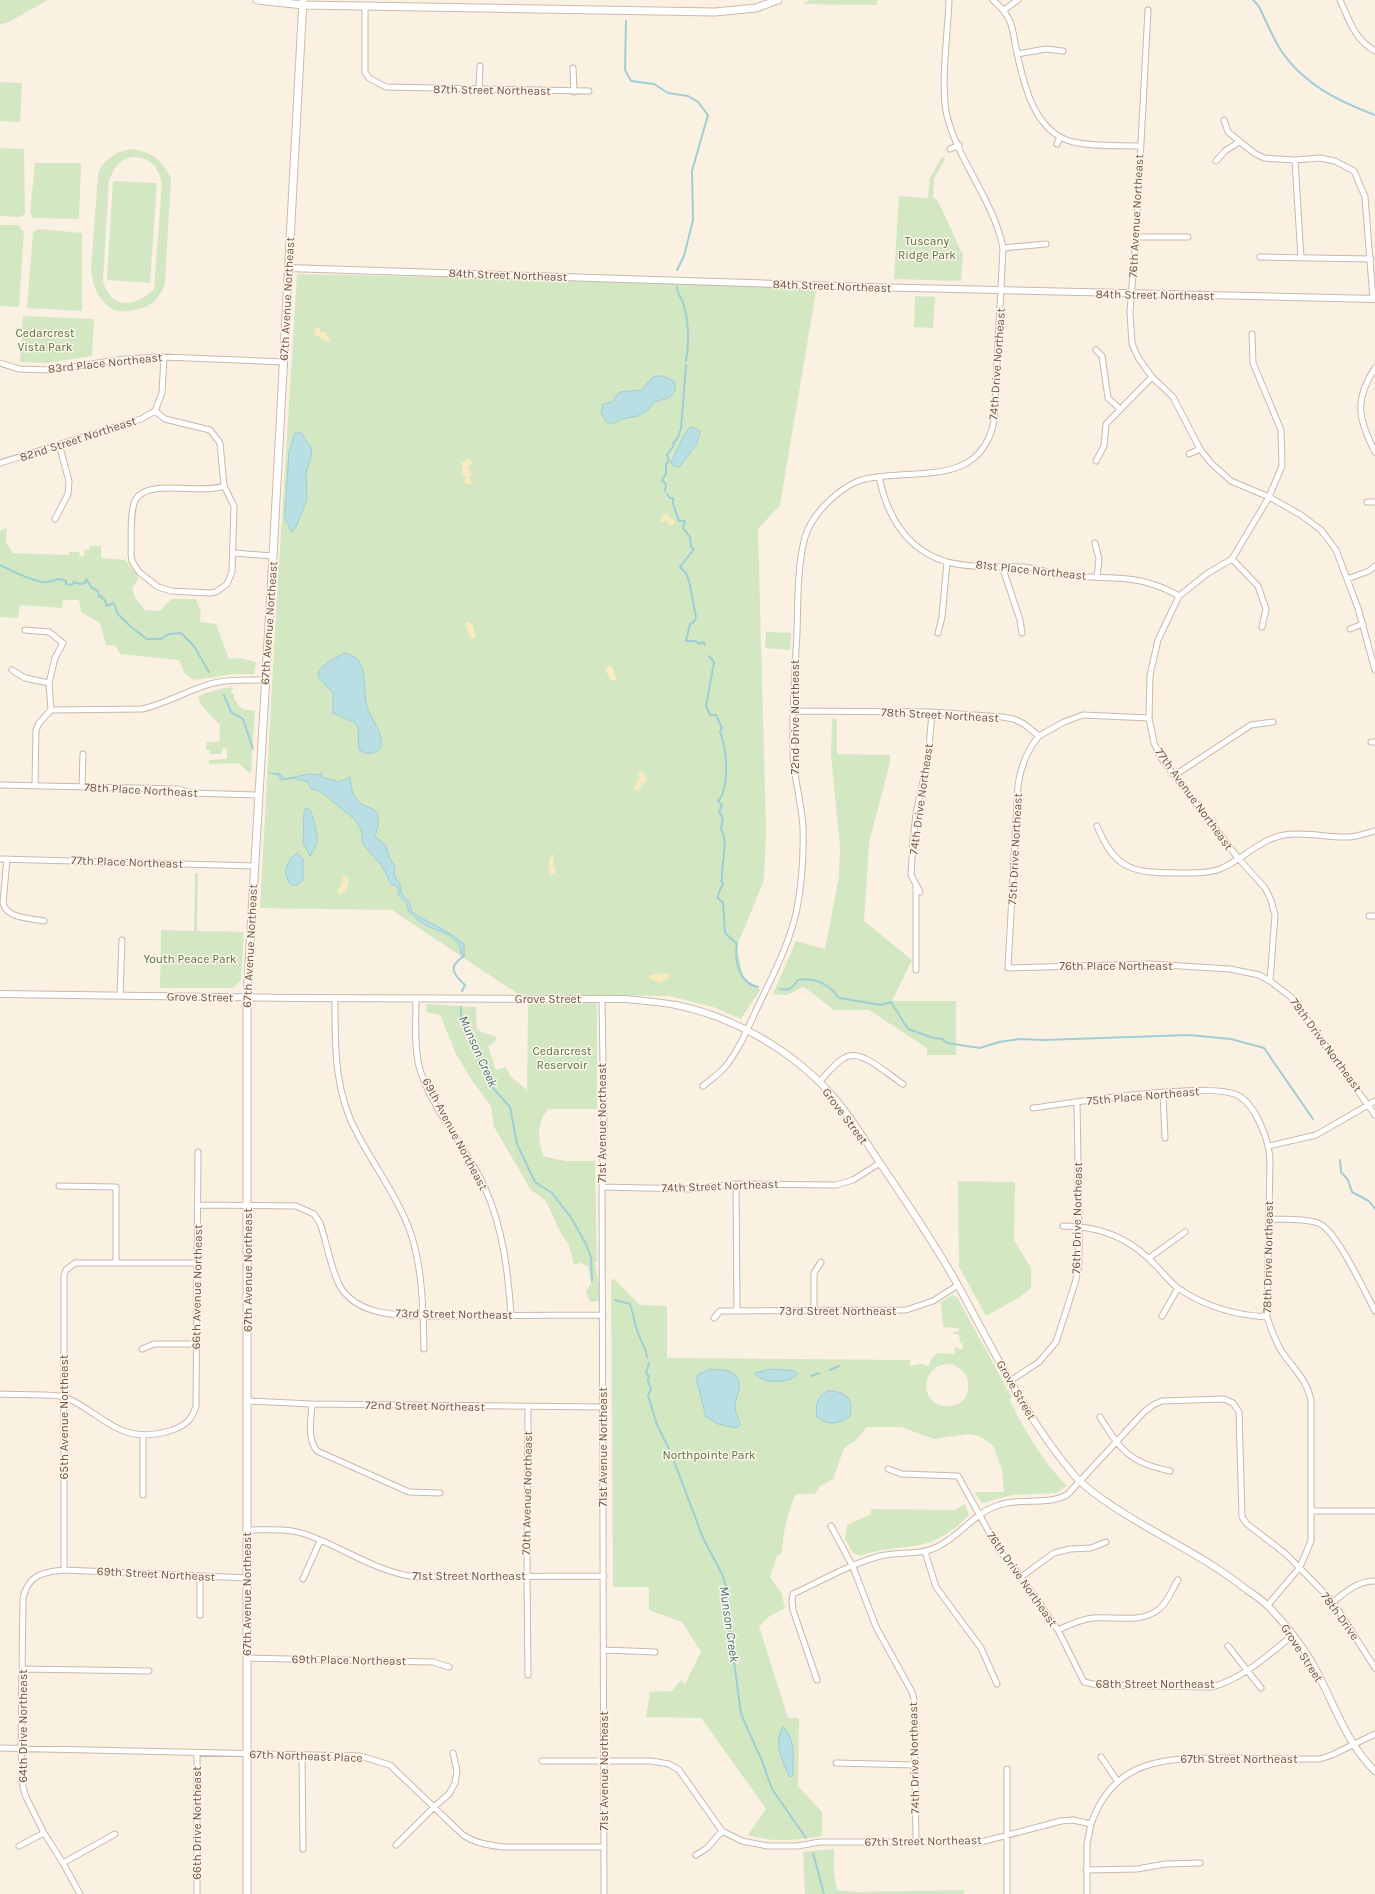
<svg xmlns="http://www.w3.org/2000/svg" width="1375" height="1894" viewBox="0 0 1375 1894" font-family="Karla,sans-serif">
<rect width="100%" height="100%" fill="#fbf1e3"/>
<path fill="#d3e7c2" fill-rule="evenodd" d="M0,0H48L7,23L0,24Z
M809,0H877V5L802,4Z
M0,82L22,83L20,122L0,121Z
M0,148L24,149L25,214L20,217L0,216Z
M130,149C153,152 160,158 171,178L165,282C160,302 146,310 127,311C121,312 114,311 109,307C97,297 92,284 91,269L98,176C102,159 115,153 130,149ZM132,157C150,157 158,166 162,183L154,289C135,308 111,310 103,281L109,180C115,167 118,161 132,157Z
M942,157L945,159L934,179L933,198L937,199L963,255L961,281L894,279L899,196L928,198L930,178Z
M35,163H81L79,219L33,218L30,212Z
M113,181L157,183L150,283L107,280Z
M0,225H18L24,232L19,307L0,306Z
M39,229L82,233V311L27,308L33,232Z
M297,274L817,285L780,505L758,529L766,830L764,880L737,946L743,977L760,990L741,1019L713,1007L669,996L518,994L392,910L260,908L275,629Z
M915,296L935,297L933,328L914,327Z
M23,316L94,319L92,356L47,363L20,362Z
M7,528L6,542L13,553L69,555L70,552H80L79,557L84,556L85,550H89L90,546H101V558L125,560L139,578L132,588L135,597L145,610L160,611L171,599H196L201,611L200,622L216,624L229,659L240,658L256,662L254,674H234L194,680L185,674L179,660L120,654L115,645H106L100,623L81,612L79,600H63L62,608L20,605L18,618L0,617V530Z
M766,632L791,633L790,650L765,648Z
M230,687L233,689L231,692L234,694V699L242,709L255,711L251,774L238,763L209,764V760L227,759V749L223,748L221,754H210V750H206L207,742H219L220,725C211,714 203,711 198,697L205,693Z
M832,719H837V754L890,755V762L869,843L864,921L912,960L892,1001H956V1055H927V1048L869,1010H834L804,987L786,995L773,994L796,941L825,949L839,876L840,847L831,755Z
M195,873H198L197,931L244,932L241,980L233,988H160L161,930L194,931Z
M597,1003V1109H548C536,1123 538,1139 543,1156L565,1161H595L597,1262H595L599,1285V1301L590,1302L586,1292L591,1283L588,1266L580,1263L574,1265L569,1245L560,1232L546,1201L531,1190L494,1127L491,1106L471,1079L456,1054L440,1015L426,1012L427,1004L476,1007L477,1029L484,1033L496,1036L495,1042L488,1046L496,1070L506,1067L511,1077L527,1090L528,1004Z
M958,1181L1015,1182L1014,1240L1031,1268V1288L1020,1297L986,1316L959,1267Z
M613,1278L640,1305L667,1306V1358L910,1360V1366L921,1364L929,1366L931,1359L937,1353L955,1354V1347L962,1350L963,1345L960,1342L959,1335L952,1333L959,1331V1328L943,1327L941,1302L953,1295L957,1297L1012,1398L1009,1399C1025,1431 1042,1460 1067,1486L1056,1493L1012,1495L982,1503L974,1492H1004L1002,1470L993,1445L979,1436L968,1434L934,1439L901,1427H867L855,1441L844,1448L833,1479L820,1486L815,1494H796C787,1513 783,1532 782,1553L777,1556L770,1577L781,1592L785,1608L770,1616L759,1626L788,1718H799L798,1786L822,1812V1836C797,1840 773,1843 748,1835L766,1809L701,1718L646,1717L650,1692L672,1691L681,1680L685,1684L701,1652L682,1622L649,1610V1587H613L611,1282ZM949,1364C976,1368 974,1407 948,1406C919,1406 919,1365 949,1364Z
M965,1504L969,1515C956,1529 939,1541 920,1545C899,1549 880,1548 860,1556L853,1553L845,1539L847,1525L871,1514V1509L955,1510Z
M834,1849V1874L837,1890L855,1892L964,1890V1894H805L803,1852Z"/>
<path fill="#f9eabf" d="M319,327L321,332H326V335L330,339L328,342L314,334L315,328Z
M469,459L472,463L468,469L472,474L469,477L472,482L470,485L464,482L466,478L461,472L463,469L461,463Z
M667,512L670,518L675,521L672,525L668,524L667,520L662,522L659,520Z
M469,622L474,627V631L476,636L475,639L470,638L465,623Z
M609,665L612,667L617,679L615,681L611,680L605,670Z
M641,771L646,777L647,781L641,785V789L636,791L634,788L637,784L636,781L640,778L638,773Z
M551,854L554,855L553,865L556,872L552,875L550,873L548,864L550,861Z
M346,876L349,879L347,888L342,894H338L337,890L342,885L343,877Z
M667,973L669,974L668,978L660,983L649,978L650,975Z"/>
<path fill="#b9dee3" stroke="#9fced4" d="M654,376H662L674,381C679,397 666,399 654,402L648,410L638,416L622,419L612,424L606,422L601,412L603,404L612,402L619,392L641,390Z
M692,427L700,431L697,444L679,467L673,466L671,462C676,455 684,429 692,427Z
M295,433H301L310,445L312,453L306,473L307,500L296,527L292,532L285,519V511L289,452Z
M345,653C351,655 357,657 360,663C367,676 363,692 367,706C369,717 396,749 371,753C366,754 363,752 359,750L358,728L355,723L333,713V693L318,677L319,670L331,660Z
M269,773L281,774L284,779L310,774L316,775L322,773V777L339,782L350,777C351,787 352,795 360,803C364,806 370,807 374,810C381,815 378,829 375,836L386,846L389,857L395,867L394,875L401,886V893L410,903L411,911C428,923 448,930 464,944V958L462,956L459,944L449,935L425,925L409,912L406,902L399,896L398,887L391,884L382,866L362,843C365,822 346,813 332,801C325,795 321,790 311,789L308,782L294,778L281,780L279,775Z
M308,808C313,811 318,837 317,841C316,846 313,852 310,856L303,843L304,810Z
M297,853L303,859V880L298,885H291C282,874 285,862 297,853Z
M710,1369C724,1370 740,1369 739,1388C738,1395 735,1401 735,1407C735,1413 739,1418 740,1425L736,1428L718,1424L706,1417L696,1378L699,1374Z
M771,1369L795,1371L797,1375C788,1384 762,1384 754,1373Z
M828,1391C846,1391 854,1399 850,1417C839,1424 827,1426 817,1417C815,1406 817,1395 828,1391Z
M783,1727C796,1739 793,1759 793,1775L791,1777L789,1776C782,1760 773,1743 783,1727Z"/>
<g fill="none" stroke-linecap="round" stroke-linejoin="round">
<path stroke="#9fced4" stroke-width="2" d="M1253,0L1258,5C1266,20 1272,37 1282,52C1305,85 1338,101 1375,115
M626,21L625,70L631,81L654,84L668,93L688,96L698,102L708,115L692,171L693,220L684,256L677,270
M677,287C677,294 681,296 683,303C689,319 689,344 686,361
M665,491L666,484L662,480L666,474V464L669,461L667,455L674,445L673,443L677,439L681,429L686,365
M667,494L670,498H673V504L679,521H685L683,528L690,537L691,547L694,549L680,567L686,573L689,581L696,617L694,622L690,624L686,641H696L699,644L703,642L705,645
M0,565C14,572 27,579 42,582C51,584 55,576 66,581V584L72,585L74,582L80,584L85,583L86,579L92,588L98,591L99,597L101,596L106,602V606L114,603L117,613L131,627L147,639H161L169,634L181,633L194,646L209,672
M709,656L714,662L706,706L710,715H716L722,728L720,732C727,749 730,788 718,801L722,805L719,812C725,819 722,822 721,829C729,844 721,861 722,879L721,881L723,884L719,892L718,898L723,903L725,933L737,944C734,961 740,984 758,987
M224,695L231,712L243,719L253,749
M780,989C790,991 792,988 798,980C815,977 829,985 839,998L881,1005L891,1002L908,1029L934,1038L942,1039L947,1043L980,1048L999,1042L1020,1039L1043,1040L1189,1035L1231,1039L1264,1048L1313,1119
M462,991L465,985C459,979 448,970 457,962C459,959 462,958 464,955
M461,1007V1017L493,1088L510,1107L517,1144L535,1182L552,1193L572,1219L586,1244L591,1257L592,1281
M1340,1160L1341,1172L1348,1180L1352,1192L1369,1201L1375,1209
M615,1300L630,1304C634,1315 634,1323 638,1333C641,1342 646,1347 647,1357
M649,1363L646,1373L649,1376L648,1381L651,1389L648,1395L657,1425L671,1453L703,1538L723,1576L728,1596L730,1631L741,1714L762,1761L772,1789L806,1838
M830,1370L839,1366
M811,1376L819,1373
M813,1853L824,1894"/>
<g stroke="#cbb8aa" stroke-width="7">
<path id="minor" d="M993,0C1014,18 1012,29 1017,53C1024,86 1035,133 1073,142C1094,147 1118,145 1140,146
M1340,0C1349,20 1355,40 1375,51
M365,6V72L369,78L386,87L589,91
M1004,10L1018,0
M1148,10L1136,237L1130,312L1132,344L1139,359L1152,377L1173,397L1200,449L1211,463L1231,481L1269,497L1301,515L1321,530L1336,550L1358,608L1375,670
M1017,54L1046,49L1063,51
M573,68L574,92
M479,90L480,66
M1224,120L1228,132L1254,153L1264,158L1295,160L1320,158L1335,161L1354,171L1365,197L1373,299
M1057,144L1060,137
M950,149L959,145
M1295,160L1301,258
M1216,161L1225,151L1239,142
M1136,237H1188
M1003,248L1046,244
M1260,257L1371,259
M1252,334L1253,363L1281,430L1282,466L1269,497L1232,559L1208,573L1179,596L1158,640L1150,675L1149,718L1154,743L1161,758L1238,858L1265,888L1271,900L1275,915L1270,981
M1096,350L1102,356L1108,398L1120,409
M0,363L19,369L51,370L125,359L164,357L283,362
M1375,368C1354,400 1358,419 1375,452
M155,411L165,419L210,430L220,443L224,486L234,506L232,572L227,584L216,592L210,593L171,591L158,587L139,572L132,561L131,554C132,540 129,510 136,499C149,478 201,495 224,486
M155,411L162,393L164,357
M1189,454L1200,449
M1096,461L1104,446L1106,424L1152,377
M0,463L141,419L155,411
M879,477C887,515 906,550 947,562C970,568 998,566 1023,567C1037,568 1050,574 1064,575C1110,581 1135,571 1179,596
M1367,502H1375
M55,519L68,494L69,481L59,444
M1095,543L1099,559L1097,577
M234,553L273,556
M1232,559L1258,586L1266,609L1262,627
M1002,566L1020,620L1022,633
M1347,579L1369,571L1375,566
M1350,629L1363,624
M25,630L49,632L63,643L55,658L49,683L51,710L39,723L36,730L35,786
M938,633L942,617L947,562
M12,670L25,678L49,683
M51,710L142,709C164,704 183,693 204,686C223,679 245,680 265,680
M793,711L932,712L1002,717L1014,719L1024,724L1039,736L1064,722L1083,715L1149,718
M1039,736C1027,750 1021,766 1018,785L1008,968L1149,964L1230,969L1259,975L1270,981L1291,997L1375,1115
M1371,742H1375
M1175,775L1251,725L1273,722
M0,785L178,789L191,793L258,795
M82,787L83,754
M1097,826C1115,870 1133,873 1178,873C1190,873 1208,874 1220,869C1242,860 1260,839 1284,835C1305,831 1328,838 1348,837C1358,837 1366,833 1375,831
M0,859L255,866
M7,859L3,903C7,919 30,918 44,921
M916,885V970
M920,892L911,875L913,840L916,814L928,759L932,712
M1369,916H1375
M120,995L122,940
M335,999C335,1046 334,1093 358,1135C376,1169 400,1200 412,1237C423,1274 423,1312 424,1349
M416,999C416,1021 414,1045 419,1066C430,1108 467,1147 485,1188C503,1229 508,1271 511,1315
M602,999L604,1129L602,1187L604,1894
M820,1081C827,1074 835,1063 844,1058C861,1047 889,1076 903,1084
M703,1086C710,1080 719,1074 725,1067C740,1049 750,1023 760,1002C771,980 782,958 790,934C801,904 804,860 803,828C802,802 793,777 793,751C792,711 795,671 797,632C798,602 797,567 805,537C809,524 817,513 827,503C836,494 849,484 861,480C910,466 980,491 994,421L1003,248C994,201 959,163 947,116C940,85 948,33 949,0
M1163,1092L1165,1138
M1033,1108C1069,1103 1213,1080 1239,1096C1256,1106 1269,1140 1270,1160L1267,1317C1271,1329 1275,1341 1282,1352C1293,1368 1307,1380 1311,1400V1541L1300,1567L1268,1605
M1269,1146L1316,1135L1375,1101
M736,1184L737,1311
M59,1186L116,1187V1263
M602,1187L690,1189L736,1184L836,1185L853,1180L880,1163
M198,1205L296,1206L314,1214L320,1223C326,1240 332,1274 341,1288C359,1315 395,1315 423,1316L603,1315
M1269,1219C1285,1220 1303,1218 1318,1223C1336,1229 1365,1292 1375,1311
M1063,1226C1096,1226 1124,1235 1148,1258C1159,1267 1167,1280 1178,1288C1205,1307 1235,1315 1267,1317
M1149,1258L1185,1232
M814,1311V1273L821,1262
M1162,1316L1178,1288
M714,1318L720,1311L906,1310L933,1301L958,1285
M142,1349L154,1344H196
M1010,1381L1039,1362L1056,1342L1076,1280L1079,1264V1226L1077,1102
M0,1394C13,1395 55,1394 65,1397C104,1414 119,1446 169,1431C183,1427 192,1421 196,1406L198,1152
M247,1401L312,1404L603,1407
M312,1404C311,1419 307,1439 317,1451L409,1492L440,1493
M528,1407L527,1576L528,1675
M1100,1417C1120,1450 1130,1463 1170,1471
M888,1469L902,1474L958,1476L999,1550L1021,1577L1058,1630L1084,1682L1097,1685L1211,1687C1243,1679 1268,1655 1293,1635
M143,1495V1436
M1312,1511H1375
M831,1526L853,1567L876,1627L912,1692L914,1700L916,1842
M247,1530C266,1530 287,1528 305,1534C343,1547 375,1572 416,1577L604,1576
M925,1552L936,1587L981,1648L997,1684
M64,1570V1276L66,1270L75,1263H196
M200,1576V1615
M1021,1577L1054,1553L1070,1549L1091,1548L1106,1542
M303,1579L320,1541
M1333,1602C1346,1592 1357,1581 1375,1581
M1058,1630C1069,1625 1081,1619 1093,1618C1114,1616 1142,1624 1159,1609C1168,1602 1172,1589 1178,1580
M1228,1646L1261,1688
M604,1650L655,1652
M248,1658L433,1662L449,1667
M23,1669L149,1671
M817,1680L793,1610L792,1601L793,1594C821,1581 850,1564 880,1556C899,1551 921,1556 939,1546C961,1535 975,1512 999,1505C1022,1497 1045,1506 1067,1495L1144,1412L1153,1405L1162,1401L1224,1399L1233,1403L1239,1412L1242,1517L1247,1524L1286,1554L1333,1602L1375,1668
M0,1748L360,1756L390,1765L463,1835C475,1843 488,1845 503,1847H604
M302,1755L303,1849
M1101,1757L1118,1782
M542,1761H651L669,1764L679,1770L722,1831L742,1841L768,1846H797L820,1842H981L1061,1821L1073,1820L1091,1824C1115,1755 1171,1758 1232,1758C1261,1759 1290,1759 1320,1759L1332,1755L1375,1734
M836,1763L914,1765
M1007,1769V1894
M396,1845L434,1807L449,1794L455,1783L457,1771L453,1753
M19,1846L44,1833
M696,1855L707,1848L722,1831
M63,1863L115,1834
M1086,1870L1137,1869L1165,1864L1200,1863
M80,1894L63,1863L44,1833L26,1797L23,1787L21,1749L23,1598C28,1575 43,1572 64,1570L247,1578
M197,1894V1753
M1087,1894V1844L1091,1824"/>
</g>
<g stroke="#cbb8aa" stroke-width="8">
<path id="tertiary" d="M288,268L868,287L1375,299
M0,994L297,998L626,999C642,1001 660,1002 676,1005C740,1018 805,1058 844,1110C858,1128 869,1147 882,1166C909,1206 937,1247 960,1289C995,1353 1027,1420 1074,1475C1085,1488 1101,1498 1114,1507C1158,1536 1206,1557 1247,1590C1255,1595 1263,1601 1269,1607C1287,1626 1304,1647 1316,1670C1334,1704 1347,1744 1375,1771"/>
</g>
<g stroke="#d0baaa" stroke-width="9">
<path id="secondary" d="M257,0L303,5L715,12L756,8L778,0
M247,1894V998L273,556L303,0"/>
</g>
<use href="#minor" stroke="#fff" stroke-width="5"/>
<use href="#tertiary" stroke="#fff" stroke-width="6"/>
<use href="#secondary" stroke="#fff" stroke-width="7"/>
</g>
<g text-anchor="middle" stroke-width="3" stroke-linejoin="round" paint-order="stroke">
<g font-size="12" fill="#71574a" stroke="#fef5e9">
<text transform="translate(492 90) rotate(1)" y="4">87th Street Northeast</text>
<text transform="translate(1136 216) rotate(-87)" y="4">76th Avenue Northeast</text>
<text transform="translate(508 275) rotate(2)" y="4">84th Street Northeast</text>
<text transform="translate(832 286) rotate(2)" y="4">84th Street Northeast</text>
<text transform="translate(1155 295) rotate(1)" y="4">84th Street Northeast</text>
<text transform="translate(287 299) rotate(-87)" y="4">67th Avenue Northeast</text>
<text transform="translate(105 363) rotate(-6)" y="4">83rd Place Northeast</text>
<text transform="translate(997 364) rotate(-86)" y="4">74th Drive Northeast</text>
<text transform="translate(78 439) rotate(-18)" y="4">82nd Street Northeast</text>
<text transform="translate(1031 570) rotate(6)" y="4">81st Place Northeast</text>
<text transform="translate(269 623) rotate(-86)" y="4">67th Avenue Northeast</text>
<text transform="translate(940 715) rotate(3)" y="4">78th Street Northeast</text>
<text transform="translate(795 717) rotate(-90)" y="4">72nd Drive Northeast</text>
<text transform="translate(141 790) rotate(3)" y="4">78th Place Northeast</text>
<text transform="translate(921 799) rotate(-82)" y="4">74th Drive Northeast</text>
<text transform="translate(1194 799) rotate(54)" y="4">77th Avenue Northeast</text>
<text transform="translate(1015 849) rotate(-87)" y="4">75th Drive Northeast</text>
<text transform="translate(127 862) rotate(2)" y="4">77th Place Northeast</text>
<text transform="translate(250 946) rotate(-87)" y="4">67th Avenue Northeast</text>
<text x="1116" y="970">76th Place Northeast</text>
<text transform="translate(200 997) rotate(1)" y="4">Grove Street</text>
<text x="548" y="1003">Grove Street</text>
<text transform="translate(1326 1045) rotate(54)" y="4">79th Drive Northeast</text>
<text transform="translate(1143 1096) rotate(-5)" y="4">75th Place Northeast</text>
<text transform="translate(845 1116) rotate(53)" y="4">Grove Street</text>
<text transform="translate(602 1123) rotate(-90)" y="4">71st Avenue Northeast</text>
<text transform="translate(455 1134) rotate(62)" y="4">69th Avenue Northeast</text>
<text transform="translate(720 1186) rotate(-2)" y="4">74th Street Northeast</text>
<text transform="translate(1077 1218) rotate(-89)" y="4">76th Drive Northeast</text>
<text transform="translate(1268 1257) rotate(-89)" y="4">78th Drive Northeast</text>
<text transform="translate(248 1270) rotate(-90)" y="4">67th Avenue Northeast</text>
<text transform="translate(197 1287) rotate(-89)" y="4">66th Avenue Northeast</text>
<text x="838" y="1315">73rd Street Northeast</text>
<text transform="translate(454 1314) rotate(1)" y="4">73rd Street Northeast</text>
<text transform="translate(1016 1390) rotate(60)" y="4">Grove Street</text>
<text transform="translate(425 1406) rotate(1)" y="4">72nd Street Northeast</text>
<text transform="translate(64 1417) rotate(-90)" y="4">65th Avenue Northeast</text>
<text transform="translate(603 1447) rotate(-90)" y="4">71st Avenue Northeast</text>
<text transform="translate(527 1493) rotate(-89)" y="4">70th Avenue Northeast</text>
<text transform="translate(156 1574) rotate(3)" y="4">69th Street Northeast</text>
<text x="469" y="1580">71st Street Northeast</text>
<text transform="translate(1022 1579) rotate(55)" y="4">76th Drive Northeast</text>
<text transform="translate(247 1594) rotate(-90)" y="4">67th Avenue Northeast</text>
<text transform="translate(1340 1616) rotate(54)" y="4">78th Drive</text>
<text transform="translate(1302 1653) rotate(57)" y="4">Grove Street</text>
<text transform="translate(349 1660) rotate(1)" y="4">69th Place Northeast</text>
<text x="1155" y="1688">68th Street Northeast</text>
<text transform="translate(23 1726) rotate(-90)" y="4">64th Drive Northeast</text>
<text transform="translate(306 1756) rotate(2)" y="4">67th Northeast Place</text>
<text transform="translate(914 1758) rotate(-91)" y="4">74th Drive Northeast</text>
<text x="1239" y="1763">67th Street Northeast</text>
<text transform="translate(604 1771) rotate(-90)" y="4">71st Avenue Northeast</text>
<text transform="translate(197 1823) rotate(-90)" y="4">66th Drive Northeast</text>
<text transform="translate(923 1841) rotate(-1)" y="4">67th Street Northeast</text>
</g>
<g font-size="12" fill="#547743" stroke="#fef5e9">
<text x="927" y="245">Tuscany<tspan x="927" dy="14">Ridge Park</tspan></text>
<text x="45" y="337">Cedarcrest<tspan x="45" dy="14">Vista Park</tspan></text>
<text x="190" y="963">Youth Peace Park</text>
<text x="562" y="1055">Cedarcrest<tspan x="562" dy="14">Reservoir</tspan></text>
<text x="709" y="1459">Northpointe Park</text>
</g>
<g font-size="13" font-style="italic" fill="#43757d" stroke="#fef5e9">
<text transform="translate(479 1051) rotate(66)" y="5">Munson Creek</text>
<text transform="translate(730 1624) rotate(82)" y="5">Munson Creek</text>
</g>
</g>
</svg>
